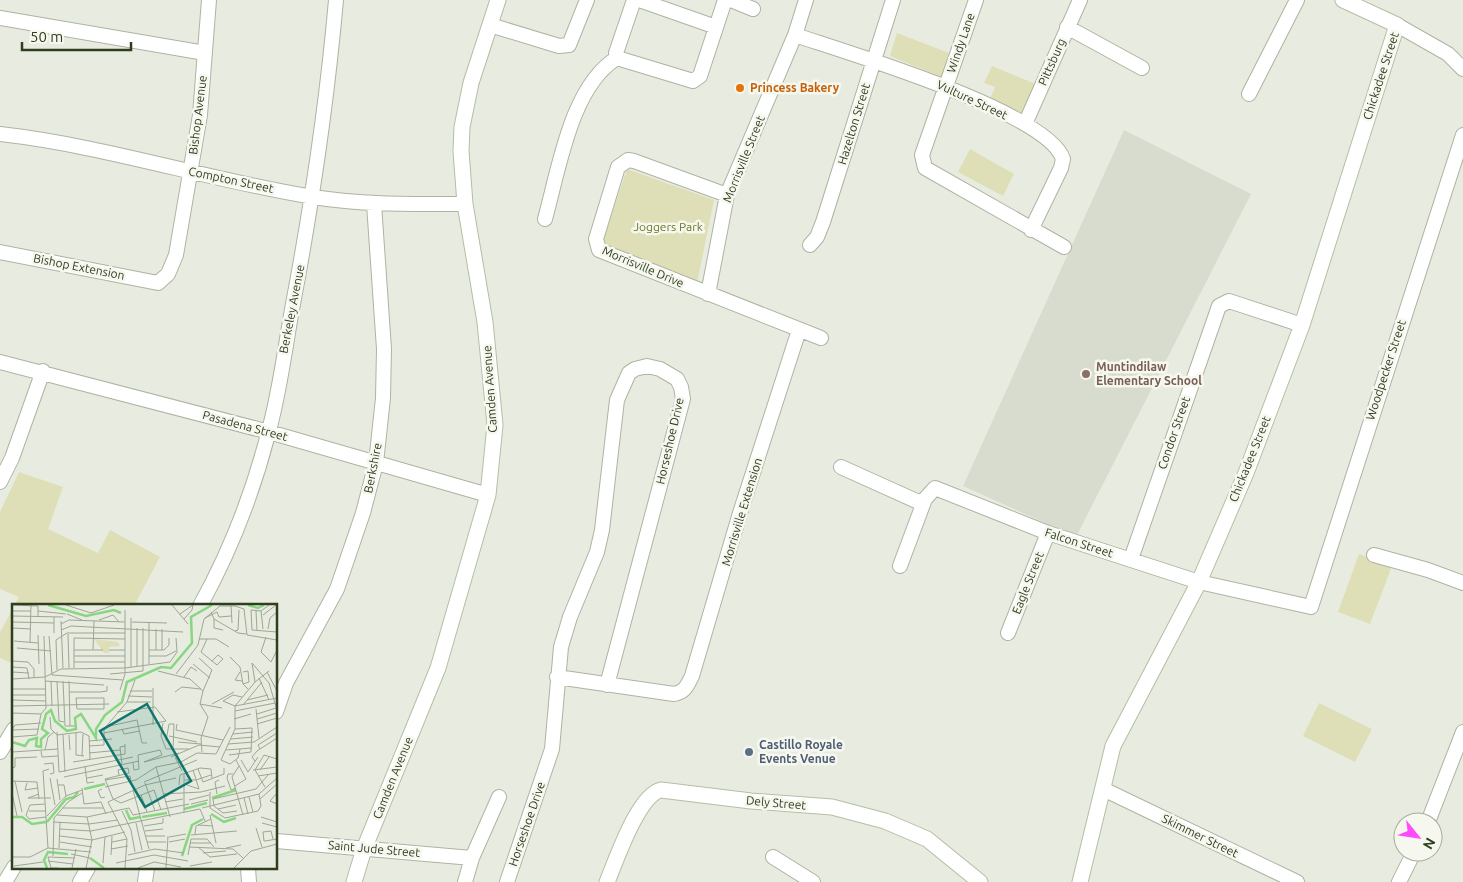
<svg xmlns="http://www.w3.org/2000/svg" width="1463" height="882" viewBox="0 0 1463 882" font-family="Ubuntu,sans-serif">
<rect width="100%" height="100%" fill="#e8ece0"/>
<path fill="#d8dcce" d="M1124,130L1251,194L1076,537L963,486Z"/>
<path fill="#dedfb6" d="M897,33L949,53L942,77L890,56Z
M992,66L1038,85L1024,114L990,99L995,87L984,83Z
M970,149L1014,174L1003,196L958,172Z
M627,169L714,200L697,283L602,244Z
M19,472L63,487L48,529L98,553L110,530L160,557L134,606H14L19,597L0,589V512Z
M1359,554L1392,566L1370,624L1338,612Z
M14,607V664L0,658V632Z
M1319,703L1372,729L1355,762L1303,736Z"/>
<g fill="none" stroke-linecap="round" stroke-linejoin="round">
<g stroke="#acb4a2" stroke-width="16">
<path id="street" d="M634,0L616,53L617,58L693,81L700,76L725,0
M639,0L716,27
M731,0L753,9
M976,0L922,155L925,168L1064,247
M0,18L205,53
M490,25L559,46L569,45L587,0
M1397,25L1448,54L1463,69
M1067,27L1142,68
M795,35C845,52 1048,112 1063,159L1061,168L1031,230
M1249,94L1297,0
M1025,124L1080,0
M0,134C106,146 208,180 313,197C364,205 414,204 465,204
M727,195L634,161L628,160L618,167L596,239L599,250L821,338
M545,219C559,169 571,86 617,58
M810,245L817,237L823,222L893,0
M0,252L158,283L168,274L176,255L200,115L209,0
M708,294L727,195L795,35L806,0
M0,362L269,432L488,495
M841,467L923,504
M0,482L12,458L43,371
M1374,555L1428,570L1463,583
M1131,559L1219,306L1229,301L1302,325
M900,566L925,499L935,488L1048,533L1199,582L1311,607L1463,135
M200,606C231,550 252,496 268,434C280,392 285,347 293,304C312,203 327,102 336,0
M1008,633L1048,533
M557,677L674,694C685,692 687,686 692,676L740,513L799,330
M276,712L286,683L337,589L363,513L376,463L383,398L384,349L374,204
M0,752L14,729
M1103,789L1297,882
M1428,822L1463,732
M276,841L472,858
M773,857L813,882
M248,868L249,882
M5,882L14,867
M80,882L88,868
M145,882L147,868
M465,882L472,858L499,797
M507,882L552,749L561,647L570,617L597,552L602,530L617,400L629,373L635,369L647,366L660,369L677,379L681,387L683,399L607,685
M1399,882L1414,852"/>
</g>
<g stroke="#b3bfa3" stroke-width="17">
<path id="secondary" d="M354,882L364,849L438,668L488,495L495,425L485,322L465,204L461,151L462,127L471,83L498,0
M607,882C616,861 638,795 661,790L751,801L832,807L885,821L927,839L980,882
M1080,882L1113,746L1199,582L1246,473L1302,325L1397,25L1343,0"/>
</g>
<use href="#street" stroke="#fff" stroke-width="14"/>
<use href="#secondary" stroke="#fff" stroke-width="15"/>
</g>
<circle fill="#e8710a" stroke="#f6f8f0" stroke-width="2" cx="740" cy="88" r="5"/>
<circle fill="#8d6e63" stroke="#f6f8f0" stroke-width="2" cx="1086" cy="374" r="5"/>
<circle fill="#5c6f8a" stroke="#f6f8f0" stroke-width="2" cx="749" cy="752" r="5"/>
<g text-anchor="middle" stroke-width="5" stroke-linejoin="round" paint-order="stroke">
<g font-size="12" fill="#2e3e1f" stroke="#f6f8f0">
<text transform="translate(961 43) rotate(-71)" y="4">Windy Lane</text>
<text transform="translate(1052 62) rotate(-66)" y="4">Pittsburg</text>
<text transform="translate(1381 76) rotate(-72)" y="4">Chickadee Street</text>
<text transform="translate(972 100) rotate(25)" y="4">Vulture Street</text>
<text transform="translate(198 115) rotate(-83)" y="4">Bishop Avenue</text>
<text transform="translate(854 124) rotate(-73)" y="4">Hazelton Street</text>
<text transform="translate(744 159) rotate(-68)" y="4">Morrisville Street</text>
<text transform="translate(231 180) rotate(12)" y="4">Compton Street</text>
<text transform="translate(79 267) rotate(11)" y="4">Bishop Extension</text>
<text transform="translate(643 267) rotate(23)" y="4">Morrisville Drive</text>
<text transform="translate(292 309) rotate(-79)" y="4">Berkeley Avenue</text>
<text transform="translate(1386 370) rotate(-72)" y="4">Woodpecker Street</text>
<text transform="translate(490 389) rotate(-94)" y="4">Camden Avenue</text>
<text transform="translate(245 426) rotate(15)" y="4">Pasadena Street</text>
<text transform="translate(1174 433) rotate(-71)" y="4">Condor Street</text>
<text transform="translate(670 441) rotate(-77)" y="4">Horseshoe Drive</text>
<text transform="translate(1250 459) rotate(-68)" y="4">Chickadee Street</text>
<text transform="translate(373 468) rotate(-79)" y="4">Berkshire</text>
<text transform="translate(742 512) rotate(-73)" y="4">Morrisville Extension</text>
<text transform="translate(1079 543) rotate(18)" y="4">Falcon Street</text>
<text transform="translate(1028 583) rotate(-68)" y="4">Eagle Street</text>
<text transform="translate(393 778) rotate(-68)" y="4">Camden Avenue</text>
<text transform="translate(776 803) rotate(5)" y="4">Dely Street</text>
<text transform="translate(527 824) rotate(-71)" y="4">Horseshoe Drive</text>
<text transform="translate(1200 836) rotate(26)" y="4">Skimmer Street</text>
<text transform="translate(374 849) rotate(5)" y="4">Saint Jude Street</text>
</g>
<g font-size="12" font-weight="bold" fill="#c56008" stroke="#f6f8f0" text-anchor="start">
<text x="750" y="92">Princess Bakery</text>
</g>
<g font-size="12" fill="#6b7826" stroke="#f6f8f0">
<text x="668" y="231">Joggers Park</text>
</g>
<g font-size="12" font-weight="bold" fill="#785e54" stroke="#f6f8f0" text-anchor="start">
<text x="1096" y="371">Muntindilaw<tspan x="1096" dy="14">Elementary School</tspan></text>
</g>
<g font-size="12" font-weight="bold" fill="#4e5e75" stroke="#f6f8f0" text-anchor="start">
<text x="759" y="749">Castillo Royale<tspan x="759" dy="14">Events Venue</tspan></text>
</g>
</g>
<g transform="translate(12 604)">
<rect width="265" height="265" fill="#e8ece0"/>
<path d="M82,35L106,38L108,42L97,43V49H92Z" fill="#dedfb6"/>
<path fill="none" stroke="#89d682" stroke-width="2.5" d="M36,1L74,12L102,6L109,9M236,1L246,4L252,1M0,138L13,142L17,136L25,134L24,142L29,143V135L36,129L30,125L34,110L39,106L43,117L55,127L64,125L63,114L69,110L84,134V125L93,111L110,98L115,78L149,63L159,64L180,39L179,13L200,1M72,185L93,180M200,194L224,186M172,205L195,199M114,206L118,215L128,213M199,210L212,218L224,214M0,213H10L20,220L34,218M130,213L155,209M35,218L54,195L62,193L66,188M170,252L180,221L191,215M78,254L92,264M35,264L32,256L36,248L56,250"/>
<path fill="none" stroke="#9ea693" stroke-width="1" d="M0,1L26,2V13M54,1L79,9L102,1M160,1L176,20M219,1L220,19M257,1L249,7L239,6L240,26L265,28M0,7H19M26,7L54,10M244,7L245,27M249,7L251,25M199,8L202,15L226,29L234,30M55,10L70,16M168,10L181,1M251,11L264,1M0,12L51,13M119,14V63M193,14L205,8L207,13L219,12M172,15L180,6L181,1M202,15V24L211,26M87,16L101,11L107,18M49,17L51,64M0,18L42,19M120,18L155,19M137,19V60M49,20L57,16L113,18M0,24L19,25M125,24V62M150,25V46M256,25L258,14L265,8M49,26L59,22L171,28M223,27L226,26L227,6M42,29V13M56,30L57,64M26,31L27,60M37,32L40,71L111,76M254,33L249,48L259,58L265,46M187,35H204L217,43M195,35L189,48L205,61L211,55L206,51L200,57M2,37L26,39M18,38L19,1M5,44L39,47M62,46H91M81,46L82,17M97,46H113M137,46H152L157,41V34M144,46V25M62,52H113M137,52H154L164,47M218,53L228,63L231,80L236,85M187,54L200,66L191,87M0,57L16,58L22,65V74M62,58H113M240,59L257,79L265,106M240,59L243,78M181,60L198,74M0,63L15,64L17,75M62,64V34L113,35M45,66L44,36L55,29H113M146,67L178,75L191,87L188,100L196,113L189,134L190,148M0,68L17,69M228,68L223,76L230,77M255,68L265,87M98,70L131,67V24M164,70L186,41L192,15L208,2H223L232,5L235,31L265,36M172,73L179,63L185,67M247,74L257,96M0,75L33,73L49,65L113,64L158,58L165,48L164,34M33,77L92,81M39,77L40,102M45,77L47,117L52,118M51,77L53,122H63M57,77L58,122M231,80L237,78L236,67L231,68M0,85H34M108,86L113,70V6M118,87H140M57,88H88L95,87V82M163,88L170,83L189,85M0,91H34M116,92L140,93M64,94H92V105H65ZM0,96L34,97M235,96L256,91M211,97L223,102L265,94M211,97L221,91L230,93M115,98H139M188,100L210,104M200,100L222,88M231,101L250,78M0,102L97,100M244,105L247,134M223,107L263,99M0,109L29,110L34,104L32,32M245,110L264,104M38,113L39,125L45,131L69,128L77,132L78,155M222,115L239,110M245,115L265,109M151,119L149,132L154,145H177M165,120L164,126L211,136M245,120L265,114M141,121V84M93,123L125,116L130,139H135M110,125L112,130L128,127M0,126L3,121L29,119M0,126L27,125M45,128L47,168L121,153M64,129V151L72,152M92,129L154,117L143,103L105,108M221,130L241,128M51,131L53,168M57,131L58,146M157,132L185,138M0,133L25,131L29,110M219,135L241,133M77,137L100,135M154,137L157,120H162L161,145M166,138L189,140M216,140L242,138L265,123M77,142L92,141V125L115,98L123,76M228,145L226,154L218,160L209,156L223,125V102L243,78L257,67M248,145L246,141L265,129M33,146L36,133L42,128M214,146L240,144M29,147L30,153L46,152M0,148L46,145M77,149L108,146M126,151L148,146L150,151M150,151L132,158L167,149M217,151L239,148L240,124L223,125M70,152L71,130M159,153L187,141L208,143M163,153L170,167M229,156L236,168L246,153M243,157L240,153L245,147L265,134M61,158L113,150V140M121,159L122,166L127,165L126,151M32,160L41,159L42,169L38,170M110,161L108,143L113,142M73,162L75,179L82,178M227,162L220,173L231,211M144,163L158,213M0,164L3,163V154L25,153M186,165L191,178L212,170V164M241,166L265,163M243,166L252,151L265,155M243,166L253,183M248,166L257,153M221,170H216L215,174L219,186L224,184M246,172L265,169M52,173L127,157M38,174L43,201M75,174L91,171M45,175L48,196M93,176L118,172L119,177M172,176H184L199,171M0,177L25,178L27,195M3,177L10,208M132,178L185,156M15,179L13,186L26,184M133,179L143,207M46,181H52L54,192M167,181L168,171L188,164L199,165L200,174M175,181L187,185L181,166M223,182L234,175L224,156M93,183L124,176L144,163L169,158L185,149L204,150L218,123M70,184L72,200L89,198L94,210M90,185L86,187L89,194L93,193M121,186L137,245M198,188V204L213,214L246,207L249,202L247,190M0,189L5,212M265,189L258,197L265,200M27,190L16,194H39M151,190L189,188L213,182M205,190L203,178L207,176M129,191L135,208M237,193L241,208M232,194L236,210M101,195L93,175L117,169L116,164L106,166L107,171M101,195L109,199L142,186L149,206M248,195L265,180M177,196L197,191M153,198L171,195M33,200L18,201L14,211L17,215L34,213M179,200L196,196M50,204H91M190,204L247,190L265,174M206,205L224,201M17,207H34M110,207L119,226L123,248M225,207L211,209L202,202L201,195L244,185L256,171M172,209V170M45,211L75,213L117,204L121,211L177,200M198,211L204,239M35,212L54,192L70,186M249,213L265,218M41,218L77,220L106,216M124,219L130,246M250,219L265,223M186,221L201,222M132,222L151,219V214M244,224L250,243M48,225L79,227L188,205L193,217M133,227L151,225M183,230L184,222L199,215M179,231L225,227M48,232L80,236L113,228M134,232H153M157,233L174,230M261,235L259,227L251,228L252,237H253L265,235M48,238L80,243M100,238L115,235M135,238H154M157,238L173,235M178,239H199M177,243L221,245L231,254M186,243L198,253L225,250M36,244L31,167L37,165M36,244L79,248M47,244L48,218M214,244L229,241M99,245L116,242M191,249L214,247M59,250L78,254M99,251L100,232M116,251L143,245L172,249M176,251L179,235H195L202,243M41,252L42,214L56,198L70,189M0,253H18L36,244M36,257L61,260M91,259L93,233M104,259L142,251L176,257M2,262L31,258M178,262L200,258M47,264H39L36,253L63,254M60,264L64,245M74,264L80,236L75,213M113,264L115,235L96,198L133,181L164,174M126,264L142,258L169,263M154,264L156,232M222,264L239,247L265,240"/>
<path fill="#0f766e" fill-opacity="0.15" stroke="#0f766e" stroke-width="2.5" d="M135,100L179,177L133,203L88,127Z"/>
<rect width="265" height="265" fill="none" stroke="#2e3e1f" stroke-width="2.5"/>
</g>
<g transform="translate(1418 837) rotate(120)"><circle r="24" fill="#f6f8f0" stroke="#a6ae9c"/>
<path d="M0-4L9 19L0 12L-9 19Z" fill="#fe4cfc"/>
<text y="-8" font-size="14" font-weight="bold" text-anchor="middle" fill="#2e3e1f">N</text>
</g>
<path d="M22 42v8h109v-8" fill="none" stroke="#2e3e1f" stroke-width="2.5"/>
<text x="30" y="42" font-size="15" fill="#2e3e1f" stroke="#f6f8f0" stroke-width="4" paint-order="stroke">50 m</text>
</svg>
